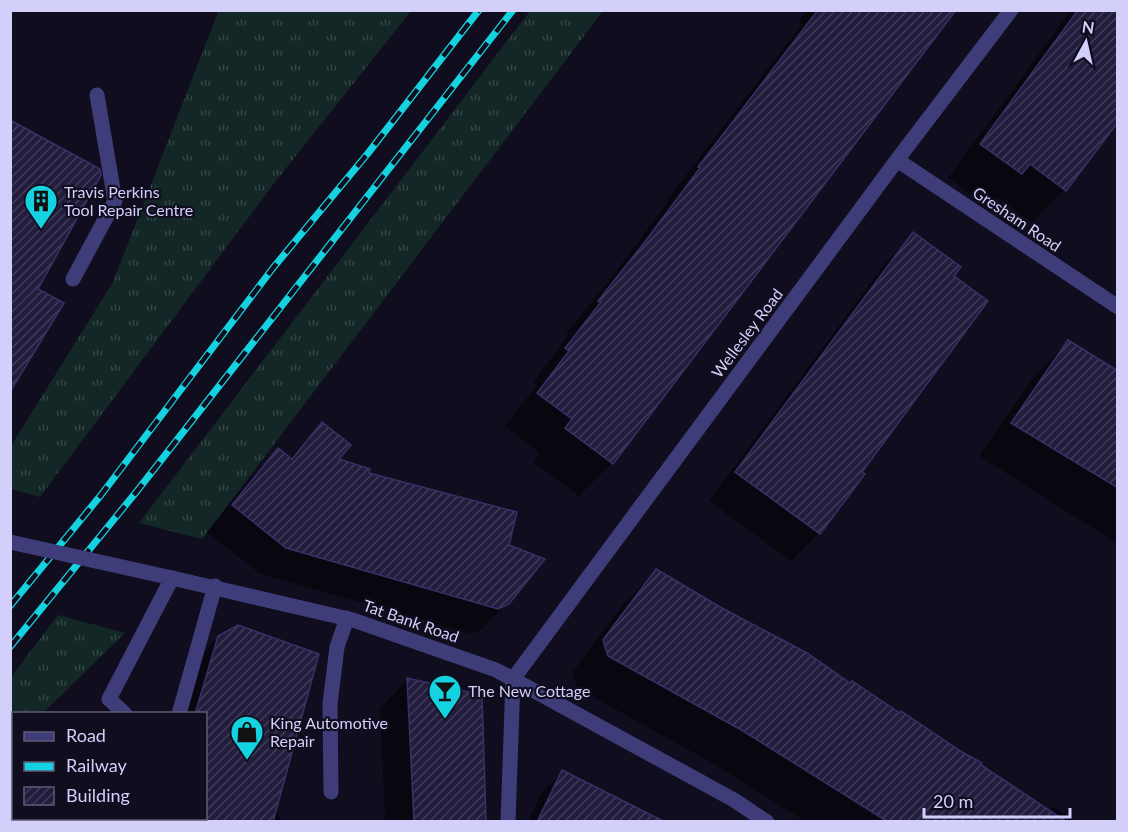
<svg xmlns="http://www.w3.org/2000/svg" width="1128" height="832" viewBox="0 0 1128 832" font-family="Lato,sans-serif">
<defs>
<pattern id="grass-tufts" width="24" height="20" patternUnits="userSpaceOnUse" patternTransform="scale(1.5)"><rect width="24" height="20" fill="#122726"/><path d="M3 7l-1-3M5 7V3M7 7l1-3M15 17l-1-3M17 17v-4M19 17l1-3" fill="none" stroke="#344546"/></pattern>
<pattern id="building-hatch" width="6" height="6" patternUnits="userSpaceOnUse" patternTransform="scale(1.5)"><rect width="6" height="6" fill="#221c3d"/><path d="M-1 1l2-2M0 6l6-6M5 7l2-2" fill="none" stroke="#413c5a"/></pattern>
</defs>
<rect width="100%" height="100%" fill="#100e1e"/>
<path fill="url(#grass-tufts)" d="M219,10L411,11L275,182L40,497L11,489V446L113,282Z
M530,11H603L202,539L139,523Z
M58,615L125,633L43,713L14,714L13,746L11,749V677Z"/>
<path fill="#0007" d="M807,10H953L612,463L579,496L533,462L540,453L505,426L537,385L533,382L568,336L566,334L614,274L668,202L666,201L802,24L798,21Z
M1071,10H1118L1065,190L1032,223L997,197L988,207L948,178Z
M914,234L952,277L860,473L819,533L791,561L709,501L886,262Z
M1068,342L1118,373V544L979,456L1035,375Z
M322,424L337,460L507,546L508,603L481,630L471,634L260,574L207,532L253,476L279,450L289,458Z
M656,571L850,685L1049,811L1053,807L1077,822H806L712,763L577,688L572,673L624,603Z
M219,637L275,808L282,822H141L142,818H206V714H173L185,670Z
M407,680L484,822H385L380,708Z
M14,745V818H97L94,822H10V748Z
M562,772L628,822H528L542,792Z"/>
<path fill="url(#building-hatch)" stroke="#393067" stroke-width="1.5" d="M818,10H956L613,464L565,428L572,419L537,393L569,351L565,348L601,302L598,301L647,239L700,168L698,167Z
M1078,10H1118V122L1066,191L1030,164L1022,174L980,144Z
M10,120L100,169L101,175L38,289L64,303L10,392Z
M913,232L961,267L954,276L988,301L862,472L865,474L820,534L735,472Z
M1068,340L1118,371V488L1011,423Z
M322,422L351,445L339,459L370,469L369,473L517,512L509,545L545,559L509,604L498,609L286,548L232,505L278,448L292,459Z
M656,569L720,607L807,653L850,683L852,681L900,713L901,711L962,752L982,763L981,765L1067,822H888L743,731L608,656L603,640Z
M238,625L319,654L273,822H206V714H195L218,636Z
M407,678L482,695L486,822H414Z
M562,770L665,822H537Z"/>
<g fill="none" stroke-linecap="round" stroke-linejoin="round">
<path stroke="#3e3d79" stroke-width="15" d="M73,279L115,201L97,95
M125,714L109,699L172,578
M179,714L215,586
M331,792L330,704L337,647L347,618
M113,822L114,818
M146,822L147,818
M508,822L513,679"/>
<path stroke="#3e3d79" stroke-width="15" d="M897,160L1118,307
M513,679L897,160L1011,10"/>
<path stroke="#3e3d79" stroke-width="15" d="M172,578L353,620L496,670L734,800L767,822"/>
<g stroke="#15d2e1" stroke-width="7">
<path id="rail" d="M10,606L101,495L273,268L369,152L479,10
M10,647L137,491L513,10"/>
</g>
<use href="#rail" stroke="#100e1e" stroke-width="4.5" stroke-dasharray="14" stroke-linecap="butt"/>
<path stroke="#3e3d79" stroke-width="15" d="M10,542L172,578"/>
</g>
<defs>
<g id="building-pin" transform="scale(1.725)"><path d="M0 17L-7.5 6A9.5 9.5 0 1 1 7.5 6Z" fill="#15d2e1" stroke="#100e1e"/><path d="M-4-6H4V6H1V3H-1V6H-4ZM-2.5-4.3h1.7v1.8h-1.7ZM.8-4.3h1.7v1.8H.8ZM-2.5-1h1.7V.8h-1.7ZM.8-1h1.7V.8H.8Z" fill="#111"/></g>
<g id="bar-pin" transform="scale(1.725)"><path d="M0 17L-7.5 6A9.5 9.5 0 1 1 7.5 6Z" fill="#15d2e1" stroke="#100e1e"/><path d="M-6-5H6L.8 .8V4.5H3.5V6h-7V4.5H-.8V.8Z" fill="#111"/></g>
<g id="shop-pin" transform="scale(1.725)"><path d="M0 17L-7.5 6A9.5 9.5 0 1 1 7.5 6Z" fill="#15d2e1" stroke="#100e1e"/><path d="M-5-2.5h2.3a2.7 3.5 0 0 1 5.4 0H5L5.5 6h-11ZM-1.5-2.5h3a1.5 2.3 0 0 0-3 0Z" fill="#111"/></g>
</defs>
<g fill-rule="evenodd">
<use href="#building-pin" x="41" y="201"/>
<use href="#bar-pin" x="445" y="691"/>
<use href="#shop-pin" x="247" y="732"/>
</g>
<g text-anchor="middle" stroke-width="4.5" stroke-linejoin="round" paint-order="stroke">
<g font-size="16" fill="#d3cffb" stroke="#100e1e" text-anchor="start">
<text x="64" y="198">Travis Perkins<tspan x="64" dy="18">Tool Repair Centre</tspan></text>
<text x="468" y="697">The New Cottage</text>
<text x="270" y="729">King Automotive<tspan x="270" dy="18">Repair</tspan></text>
</g>
<g font-size="16" fill="#d3cffb" stroke="#100e1e">
<text transform="translate(1017 219) rotate(34)" y="6">Gresham Road</text>
<text transform="translate(747 333) rotate(-53)" y="6">Wellesley Road</text>
<text transform="translate(411 621) rotate(19)" y="6">Tat Bank Road</text>
</g>
</g>
<rect width="1128" height="832" fill="none" stroke="#d3cffb" stroke-width="24"/>
<rect x="12" y="712" width="195" height="108" fill="#100e1e" stroke="#5e5b76" stroke-width="1.5"/>
<rect x="24" y="732" width="30" height="9" fill="#3e3d79" stroke="#5e5b76" stroke-width="1.5"/>
<text x="66" y="742" font-size="18" fill="#d3cffb">Road</text>
<rect x="24" y="762" width="30" height="9" fill="#15d2e1" stroke="#5e5b76" stroke-width="1.5"/>
<text x="66" y="772" font-size="18" fill="#d3cffb">Railway</text>
<rect x="24" y="787" width="30" height="18" fill="url(#building-hatch)" stroke="#5e5b76" stroke-width="1.5"/>
<text x="66" y="802" font-size="18" fill="#d3cffb">Building</text>
<g transform="translate(1086 42) rotate(8)" stroke="#100e1e" stroke-width="4.5" paint-order="stroke">
<path d="M0-4.5L10 22L0 15L-10 22Z" fill="#d3cffb"/>
<text y="-9" font-size="16" font-weight="bold" text-anchor="middle" fill="#d3cffb">N</text>
</g>
<path d="M924 808v9h146v-9" fill="none" stroke="#d3cffb" stroke-width="3"/>
<text x="933" y="808" font-size="18" fill="#d3cffb" stroke="#100e1e" stroke-width="4.5" paint-order="stroke">20 m</text>
</svg>
